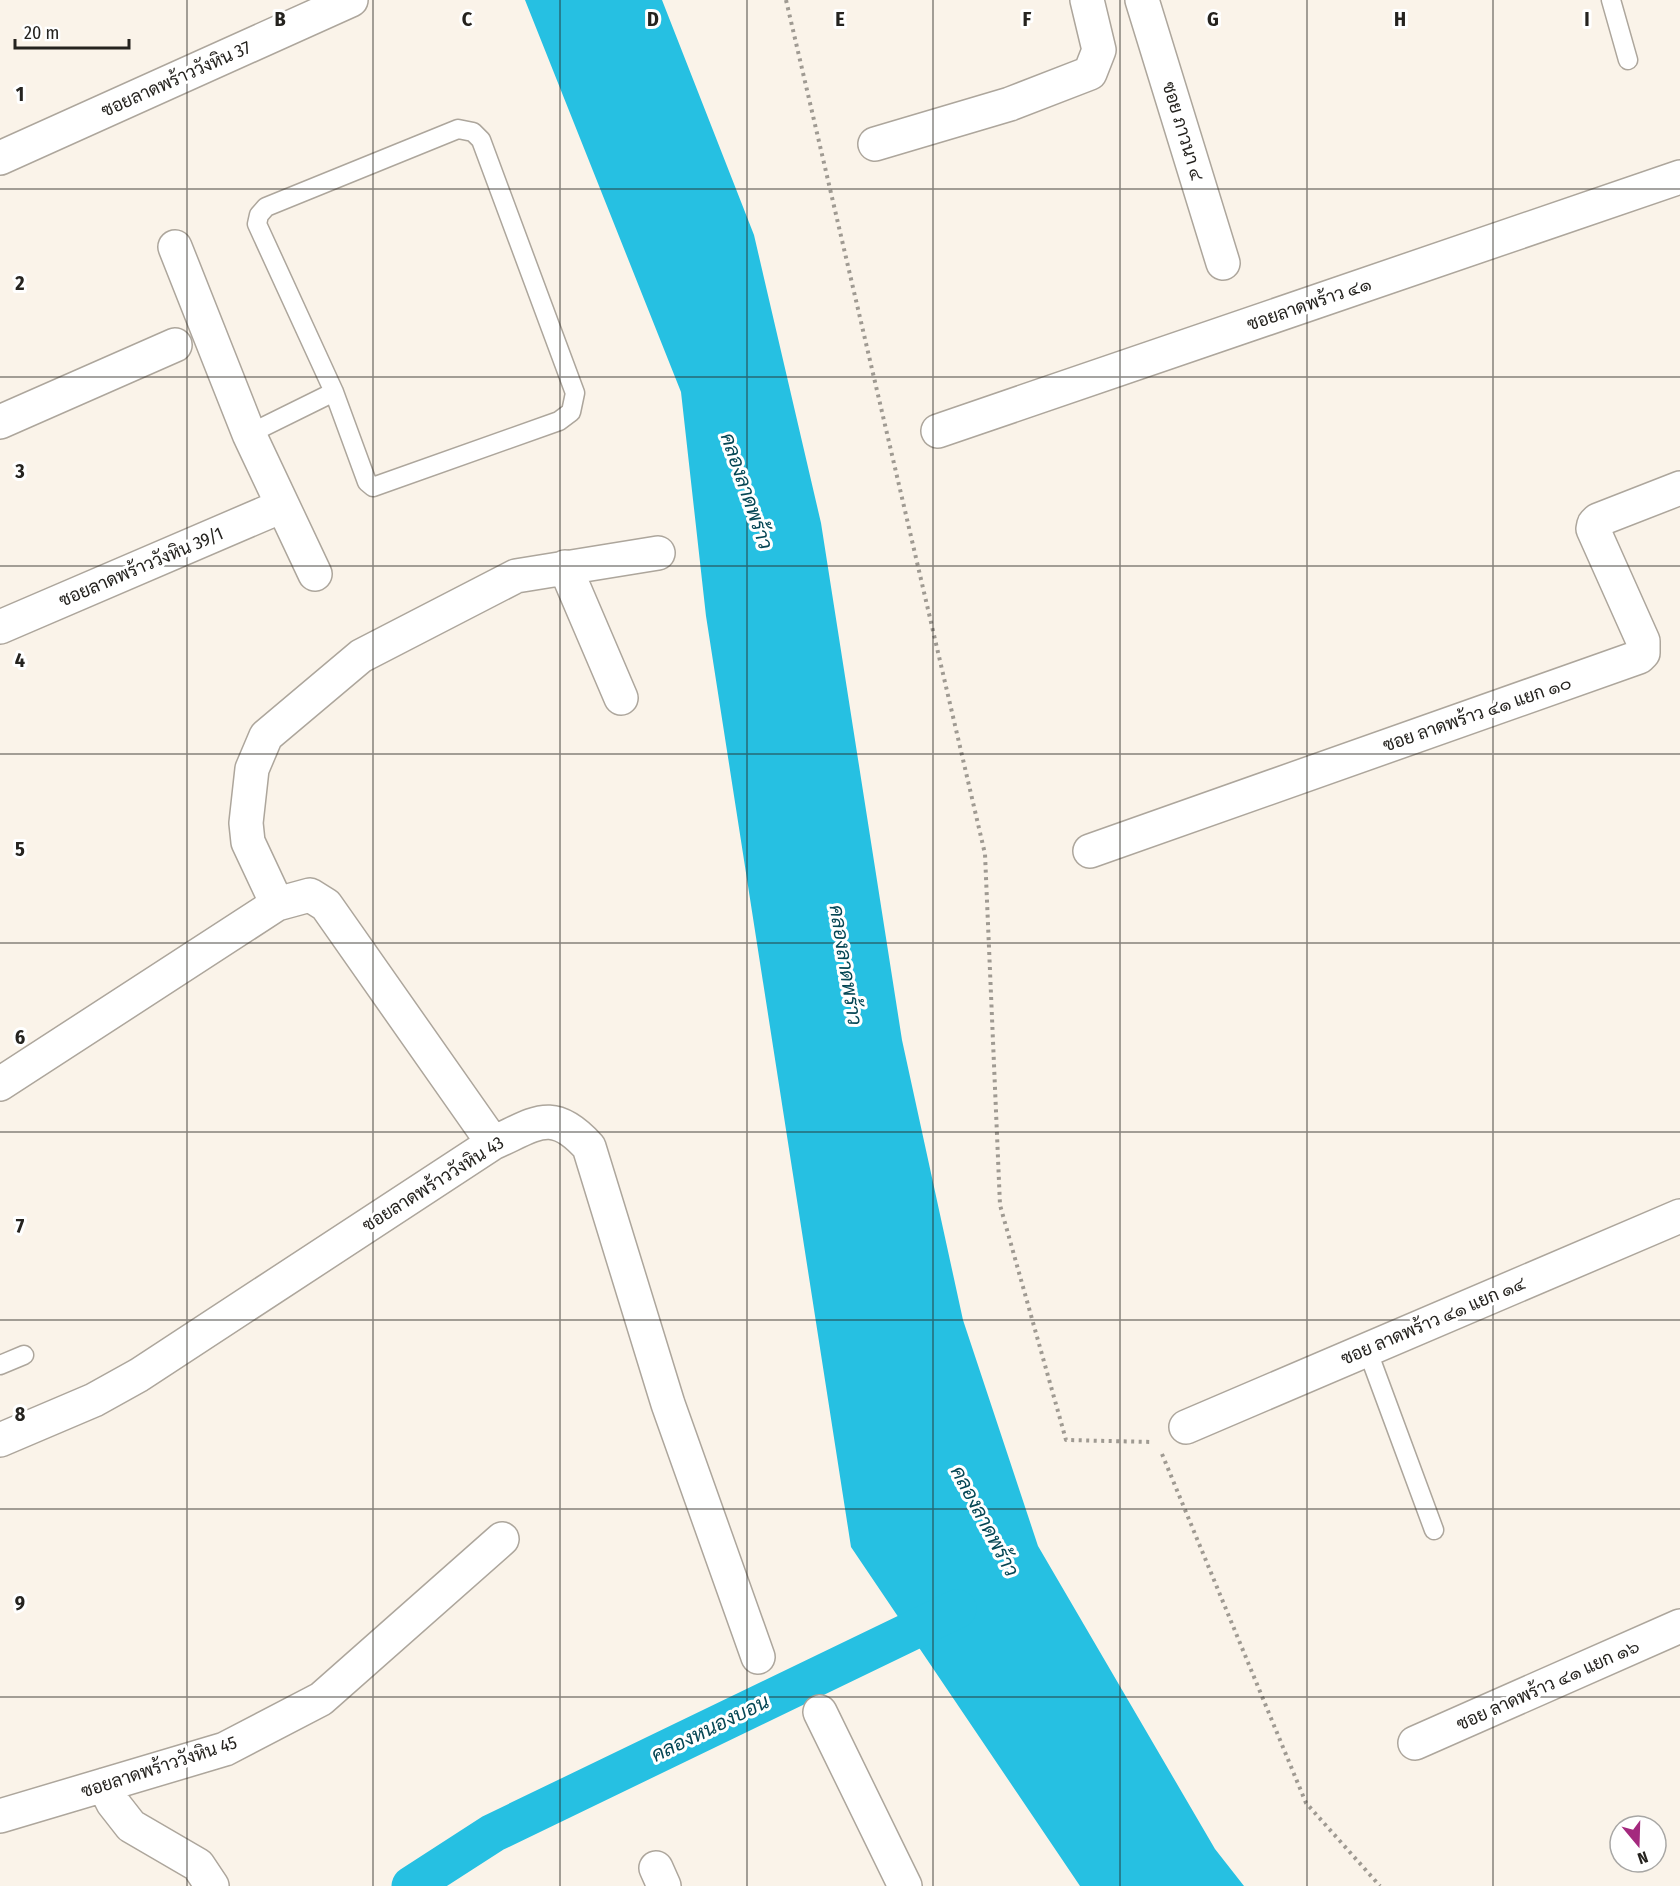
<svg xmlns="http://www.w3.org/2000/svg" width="1680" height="1886" viewBox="0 0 1680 1886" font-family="'Fira Sans Condensed',Sarabun,sans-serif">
<rect width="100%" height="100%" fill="#faf3e9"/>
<path fill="#26c0e2" d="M525,0H662L754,235L821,523L902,1040L963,1320L1038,1546L1215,1849L1244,1886H1080L851,1547L706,616L681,392Z"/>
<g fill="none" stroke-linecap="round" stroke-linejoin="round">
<path stroke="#26c0e2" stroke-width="39" d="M411,1886L493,1833L957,1609"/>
<g stroke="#ada69c" stroke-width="21">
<path id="lane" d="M1611,0L1628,60
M458,129L473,132L481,140L575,393L571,412L559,421L373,487L367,482L334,392L257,224L259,215L266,207Z
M249,434L334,392
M1367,1349L1434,1530
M0,1365L24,1355"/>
</g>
<g stroke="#ada69c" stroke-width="36">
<path id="street" d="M1142,0L1223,263
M875,144L1010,104L1090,73L1099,50L1087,0
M0,158L351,0
M175,247L249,434L315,574
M0,422L175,345
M938,431L1680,177
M565,567L621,698
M0,627L282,506
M1090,851L1639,657L1643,653V641L1593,529L1594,524L1598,520L1680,488
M277,904L248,842L246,823L252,769L266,736L361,656L516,576L658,553
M0,1084L277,904L310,895L326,905L493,1143
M1186,1427L1680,1216
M0,1440L94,1400L139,1375L493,1143C536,1124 552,1106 589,1147L668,1404L758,1657
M820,1712L905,1886
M1415,1743L1680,1626
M104,1785L113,1803L131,1826L198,1865L212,1886
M0,1816L225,1749L321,1699L502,1539
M656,1868L664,1886"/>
</g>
<path stroke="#9f9a92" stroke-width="4" stroke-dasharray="3 4.5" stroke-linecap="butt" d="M786,0L985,854L1000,1205L1066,1440L1153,1442
M1162,1454L1306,1803L1380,1886"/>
<use href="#lane" stroke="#fff" stroke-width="18"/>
<use href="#street" stroke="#fff" stroke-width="33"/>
</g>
<path fill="none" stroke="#25231f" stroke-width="1.5" stroke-opacity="0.55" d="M187,0V1886M373,0V1886M560,0V1886M747,0V1886M933,0V1886M1120,0V1886M1307,0V1886M1493,0V1886M0,189H1680M0,377H1680M0,566H1680M0,754H1680M0,943H1680M0,1132H1680M0,1320H1680M0,1509H1680M0,1697H1680"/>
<g text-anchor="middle" stroke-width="6" stroke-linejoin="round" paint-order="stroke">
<g font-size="18" fill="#25231f" stroke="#fff">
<text transform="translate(176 79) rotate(-24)" y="6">ซอยลาดพร้าววังหิน 37</text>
<text transform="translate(1183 131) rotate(73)" y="6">ซอย ภาวนา ๔</text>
<text transform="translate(1309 304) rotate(-19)" y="6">ซอยลาดพร้าว ๔๑</text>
<text transform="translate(141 567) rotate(-23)" y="6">ซอยลาดพร้าววังหิน 39/1</text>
<text transform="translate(1477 714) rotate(-19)" y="6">ซอย ลาดพร้าว ๔๑ แยก ๑๐</text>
<text transform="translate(433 1184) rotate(-32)" y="6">ซอยลาดพร้าววังหิน 43</text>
<text transform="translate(1433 1321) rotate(-23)" y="6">ซอย ลาดพร้าว ๔๑ แยก ๑๔</text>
<text transform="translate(1548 1685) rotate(-24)" y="6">ซอย ลาดพร้าว ๔๑ แยก ๑๖</text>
<text transform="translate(159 1767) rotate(-18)" y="6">ซอยลาดพร้าววังหิน 45</text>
</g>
<g font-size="20" font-style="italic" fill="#054654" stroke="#fff">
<text transform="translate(747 491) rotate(71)" y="7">คลองลาดพร้าว</text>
<text transform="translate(846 965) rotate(81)" y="7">คลองลาดพร้าว</text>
<text transform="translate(985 1521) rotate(62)" y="7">คลองลาดพร้าว</text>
<text transform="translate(710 1728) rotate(-26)" y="7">คลองหนองบอน</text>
</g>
</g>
<g font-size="20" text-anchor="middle" font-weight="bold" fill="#25231f" stroke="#fff" stroke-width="6" stroke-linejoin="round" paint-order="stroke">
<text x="280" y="26">B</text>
<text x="467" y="26">C</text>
<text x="653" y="26">D</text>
<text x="840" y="26">E</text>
<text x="1027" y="26">F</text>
<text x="1213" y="26">G</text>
<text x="1400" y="26">H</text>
<text x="1587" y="26">I</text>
<text x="20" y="101">1</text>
<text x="20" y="290">2</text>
<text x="20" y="478">3</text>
<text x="20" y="667">4</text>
<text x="20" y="856">5</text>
<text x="20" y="1044">6</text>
<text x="20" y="1233">7</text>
<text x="20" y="1421">8</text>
<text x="20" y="1610">9</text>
</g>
<g transform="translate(1638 1844) rotate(161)"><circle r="28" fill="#ffffff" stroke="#a8a7a5" stroke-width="1.5"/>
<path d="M0-4.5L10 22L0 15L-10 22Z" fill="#a4297e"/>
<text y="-9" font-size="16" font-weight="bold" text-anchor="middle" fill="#25231f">N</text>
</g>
<path d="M15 39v9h114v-9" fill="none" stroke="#25231f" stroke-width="3"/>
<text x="24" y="39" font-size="18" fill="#25231f" stroke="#ffffff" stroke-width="4.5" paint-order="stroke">20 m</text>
</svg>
